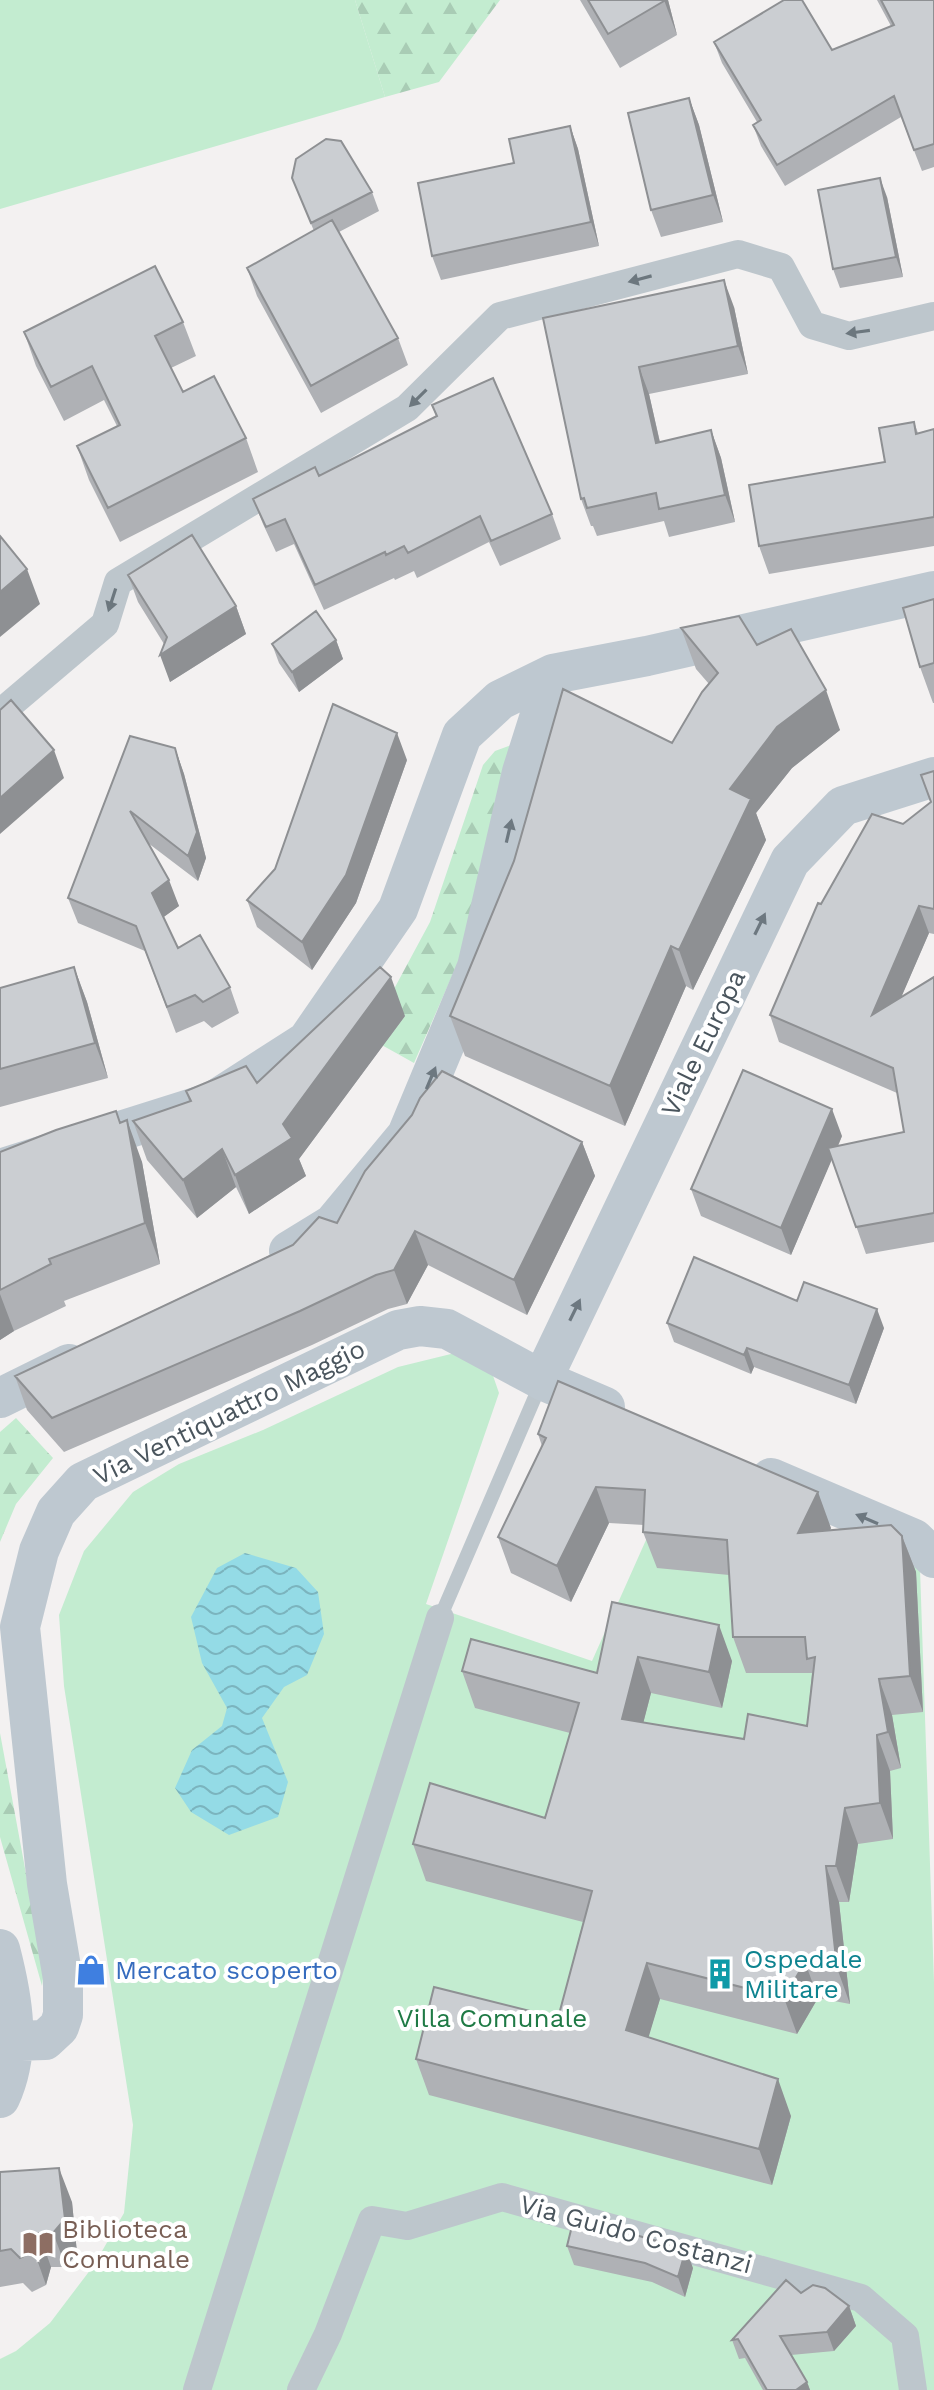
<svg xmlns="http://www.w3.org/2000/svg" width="934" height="2390" viewBox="0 0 934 2390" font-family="'Work Sans',sans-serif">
<defs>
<pattern id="forest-firs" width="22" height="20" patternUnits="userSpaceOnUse" patternTransform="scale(2)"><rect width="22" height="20" fill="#c3ecd0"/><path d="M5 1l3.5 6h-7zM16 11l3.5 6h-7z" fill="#a9ccb5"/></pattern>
<pattern id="water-waves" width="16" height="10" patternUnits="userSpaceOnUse" patternTransform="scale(2)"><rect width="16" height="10" fill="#94dbe6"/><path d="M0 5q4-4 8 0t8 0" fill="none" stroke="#7bb4be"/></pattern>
</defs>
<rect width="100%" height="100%" fill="#f3f1f1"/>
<path fill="#c3ecd0" d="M0,0H355L385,97L0,209Z
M455,1353L491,1370L499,1393L426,1604L592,1661L650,1531L889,1541L920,1569L934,1982V2390H0V2359L16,2351L50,2323L94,2265L124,2213L133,2125L64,1686L59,1615L84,1551L133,1492L179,1464L263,1430L398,1367Z"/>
<path fill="url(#forest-firs)" d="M355,0H500L439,82L385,97Z
M511,745L459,960L414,1063L362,1034L394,989L430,922L483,765L495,751Z
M16,1418L53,1458L16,1504L0,1542V1432Z
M0,1733L44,1971L42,1986L0,1837Z"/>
<path fill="url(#water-waves)" d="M245,1553L296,1568L318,1592L324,1634L307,1675L284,1687L262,1718L288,1782L278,1817L229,1835L191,1812L175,1788L192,1750L222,1726L227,1708L202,1663L191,1617L217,1568Z"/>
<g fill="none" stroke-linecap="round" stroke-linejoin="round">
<path stroke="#bdc6cc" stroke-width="14" d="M440,1618L541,1383"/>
<path stroke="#bdc6cc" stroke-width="28" d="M0,713L105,624L118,582L407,408L500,316L738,254L781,267L812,325L849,336L934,316
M197,2390L440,1618
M301,2390L328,2334L372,2220L407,2226L502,2197L861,2298L905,2336L913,2390"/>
<path stroke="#bec8d0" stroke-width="40" d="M0,1169L212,1102L307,1041L398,909L462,735L500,700L553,674L647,656L934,591
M289,1251L333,1224L407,1135L477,967L522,772L553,674
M542,1380L790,861L843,806L934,777
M0,1398L69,1364
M771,1478L914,1539L934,1558
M0,1949C13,1999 22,2050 0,2098
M14,2041L45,2040L59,2027L63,2015V1979L47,1884L20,1627L39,1551L56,1512L83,1482L398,1330L420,1326L447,1329L542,1380L605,1407"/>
</g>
<path fill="#afb1b5" d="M580,0H668L677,35L620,68Z
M877,0H934V167L922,171L901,117L785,186L761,146L753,125L757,122L722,63L714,42L832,50L891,26Z
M689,98L699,125L723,222L661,237L651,210Z
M570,126L578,149L599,246L441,280L432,256L514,163Z
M292,178L372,192L379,211L339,232L398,338L408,365L321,413L257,296L247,268L314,231Z
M887,197L903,277L840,288L833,269Z
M734,307L748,374L649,394L660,442L711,430L721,458L735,522L669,537L664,521L597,536L593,526H591L581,499L543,318Z
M183,322L196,356L171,368L183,392L246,438L258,472L120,542L89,480L77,446L117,426L104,400L64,421L36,366L24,332Z
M432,405L552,514L561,539L500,566L489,542L417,578L414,571L395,580L394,578L324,610L294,544L276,552L263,524L253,499L319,476L436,416Z
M914,422L918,433L934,429V546L769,574L759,546L885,462Z
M128,575L236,606L246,634L170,682L164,644L138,602Z
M934,599V703H933L920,667Z
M681,628L757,645L840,730L792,768L756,813L766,840L693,990L686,986L625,1126L465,1056L450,1016L672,743L709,684L696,669Z
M336,640L343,659L299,692L279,663L272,644Z
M175,748L184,774L206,858L198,881L148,843L179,906L163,917L178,948L230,987L239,1013L212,1028L204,1021L176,1033L145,951L78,923L68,898Z
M407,760L356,903L312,970L257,927L247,900Z
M934,771V934L929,933L901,997L934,977V1242L866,1254L832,1158L791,1255L701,1216L691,1189L842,1136L838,1146L904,1132L897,1093L779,1042L770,1015L821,904L903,824L931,802Z
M74,967L87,1002L108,1078L0,1107V988Z
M405,1016L299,1159L306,1176L249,1214L236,1187L197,1218L147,1160L133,1121L189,1101L186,1091L257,1083Z
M116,1111L120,1123L142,1162L160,1264L64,1301L66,1306L14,1331L0,1340V1152Z
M582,1142L595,1176L527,1315L428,1265L407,1304L388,1309L312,1345L64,1452L27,1410L15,1376L337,1223Z
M797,1301L884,1328L856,1404L754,1367L751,1374L674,1342L667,1323Z
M538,1434L831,1528L830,1530L902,1536L916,1572L923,1712L892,1715L901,1768L890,1771L893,1839L858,1844L849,1902H839L850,2004L818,1998L797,2034L660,1999L648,2037L791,2116L772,2185L429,2095L416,2059L558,2018L583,1922L426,1881L413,1844L545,1818L570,1733L475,1708L462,1671L597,1673L612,1602L732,1661L722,1708L651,1693L643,1723L744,1739L807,1726L812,1673H746L733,1637L729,1575L657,1568L643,1532L644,1525L609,1523L571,1602L511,1573L498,1537L542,1446Z
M0,2172L72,2202L77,2253L66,2267H51L46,2285L32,2292L23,2283L0,2287Z
M567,2246L693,2268L685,2297L652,2282L574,2265Z
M801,2293L849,2306L856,2326L834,2351L791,2355L807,2382L810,2390H763L745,2358L739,2359L732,2340Z"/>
<path fill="#8e9093" d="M664,0H668L677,35Z
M689,98L699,125L723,222L713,195Z
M570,126L578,149L599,246L591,222Z
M880,178L887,197L903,277L896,257Z
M724,280L734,307L748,374L738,346Z
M639,367L649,394L666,470L656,443Z
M711,430L721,458L735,522L725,495Z
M27,569L40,604L0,637V592Z
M236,606L246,634L170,682L160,655Z
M336,640L343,659L299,692L292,672Z
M826,690L840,730L792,768L756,813L766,840L693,990L679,950L730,789L777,727Z
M397,733L407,760L356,903L312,970L302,942Z
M175,748L184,774L206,858L198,881L188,856Z
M54,750L64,778L0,834V798Z
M169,880L179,906L161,919L152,893Z
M919,906L929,933L882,1042L872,1015Z
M671,946L686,986L625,1126L610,1086Z
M74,967L87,1002L108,1078L95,1043Z
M391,977L405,1016L299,1159L306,1176L249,1214L235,1175L283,1124Z
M832,1109L842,1136L791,1255L781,1228Z
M127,1120L142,1162L160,1264L145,1223Z
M582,1142L595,1176L527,1315L514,1280Z
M222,1149L236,1187L197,1218L183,1180Z
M415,1231L428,1265L407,1304L394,1270Z
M0,1294L14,1331L0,1340Z
M877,1309L884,1328L856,1404L849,1385Z
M747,1348L754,1367L751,1374L744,1355Z
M596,1487L609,1523L571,1602L557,1566Z
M818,1492L831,1528L811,1569L798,1533Z
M902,1536L916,1572L923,1712L910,1676Z
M719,1625L732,1661L722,1708L709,1672Z
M638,1657L651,1693L635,1755L622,1719Z
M879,1679L892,1715L901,1768L888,1732Z
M877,1735L890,1771L893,1839L880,1803Z
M845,1808L858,1844L849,1902L836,1866Z
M826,1866L839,1902L850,2004L837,1968Z
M805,1962L818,1998L797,2034L784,1998Z
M647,1963L660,1999L640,2066L626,2030Z
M778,2079L791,2116L772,2185L759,2149Z
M59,2168L72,2202L77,2253L66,2267L53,2233Z
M39,2233L51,2267L46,2285L34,2251Z
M686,2249L693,2268L685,2297L678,2277Z
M849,2306L856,2326L834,2351L827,2332Z
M807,2382L810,2390H796Z"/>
<path fill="#cbced2" stroke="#8e9093" stroke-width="2" d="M588,0H664V1L608,34Z
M784,0H802L832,50L894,25L881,0H934V144L914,150L894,96L777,165L753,125L761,120L714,42Z
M689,98L713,195L651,210L628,113Z
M570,126L591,222L432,256L418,183L514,163L509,139Z
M326,139L341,141L372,192L311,223L292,178L296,159Z
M880,178L896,257L833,269L818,190Z
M332,220L398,338L311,386L247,268Z
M155,266L183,322L155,336L183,392L214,376L246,438L108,508L77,446L120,425L92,366L51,387L24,332Z
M724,280L738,346L639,367L656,443L711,430L725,495L659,509L656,493L587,508L584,498L581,499L543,318Z
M493,378L552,514L491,541L480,516L408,553L404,546L386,555L385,552L315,585L285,519L266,527L253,499L315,467L319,476L437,416L432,405Z
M914,422L916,434L934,429V517L759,546L749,485L885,462L879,428Z
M192,535L236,606L160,655L167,637L128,575Z
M0,536L27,569L0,592Z
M934,599V663L920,667L903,608Z
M316,611L336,640L292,672L272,644Z
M739,616L757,645L791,629L826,690L777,727L730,789L751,799L679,950L671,946L610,1086L450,1016L514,861L563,689L672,743L702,692L718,673L681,628Z
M11,700L54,750L0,798V710Z
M333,704L397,733L346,875L302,942L247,900L275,869Z
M130,736L175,748L197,832L188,856L130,811L169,880L152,893L178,948L200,935L230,987L203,1002L195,995L167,1007L136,926L68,898Z
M934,771V909L919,906L872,1015L934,977V1213L856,1227L828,1148L904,1132L893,1068L770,1015L818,903L821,904L872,814L903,824L931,802L921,775Z
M74,967L95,1043L0,1069V988Z
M380,967L391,977L283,1124L292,1138L235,1175L222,1149L183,1180L133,1121L191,1101L186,1091L246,1066L257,1083Z
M743,1070L832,1109L781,1228L691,1189Z
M442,1071L582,1142L514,1280L415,1231L394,1270L376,1275L300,1311L52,1418L15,1376L293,1245L319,1217L337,1223L365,1171L412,1115L420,1098Z
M116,1111L120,1123L127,1120L145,1223L49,1259L51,1264L0,1290V1152L56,1130Z
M694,1257L797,1301L804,1282L877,1309L849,1385L747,1348L744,1355L667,1323Z
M558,1381L818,1492L798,1533L891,1525L902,1536L910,1676L879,1679L888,1732L877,1735L880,1803L845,1808L836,1866H826L837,1968L805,1962L784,1998L647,1963L626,2030L778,2079L759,2149L416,2059L434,1987L558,2018L592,1891L413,1844L430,1783L545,1818L579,1703L462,1671L471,1639L597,1673L612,1602L719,1625L709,1672L638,1657L622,1719L744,1739L748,1714L807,1726L815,1657L807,1659L805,1637H733L727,1540L643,1532L645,1490L596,1487L557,1566L498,1537L546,1438L538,1434Z
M59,2168L65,2219L53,2233H39L34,2251L20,2258L11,2249L0,2251V2172Z
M574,2218L686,2249L678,2277L645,2263L567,2246Z
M786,2280L801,2293L813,2285L825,2288L849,2306L827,2332L780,2336L807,2382L796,2390H767L738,2339L732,2340Z"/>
<defs><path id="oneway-solid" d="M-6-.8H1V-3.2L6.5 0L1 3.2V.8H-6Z" transform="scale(2)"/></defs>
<g fill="#6c777e">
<use href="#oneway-solid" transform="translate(640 279) rotate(165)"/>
<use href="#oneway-solid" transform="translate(858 332) rotate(172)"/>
<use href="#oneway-solid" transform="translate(418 398) rotate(135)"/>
<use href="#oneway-solid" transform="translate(112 600) rotate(108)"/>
</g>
<g fill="#6d7880">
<use href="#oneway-solid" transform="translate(509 831) rotate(-77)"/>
<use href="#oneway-solid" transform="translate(760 924) rotate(-64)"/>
<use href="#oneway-solid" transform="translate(431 1078) rotate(-67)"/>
<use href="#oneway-solid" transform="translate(575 1310) rotate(-64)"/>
<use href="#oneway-solid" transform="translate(867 1519) rotate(-157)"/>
</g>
<defs>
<g id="shop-bare" transform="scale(2.4)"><path d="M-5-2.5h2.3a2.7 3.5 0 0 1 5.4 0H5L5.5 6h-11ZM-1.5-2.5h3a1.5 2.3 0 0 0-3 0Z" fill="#3f7fe0" stroke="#fff" stroke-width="2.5" paint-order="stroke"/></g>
<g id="building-bare" transform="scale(2.4)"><path d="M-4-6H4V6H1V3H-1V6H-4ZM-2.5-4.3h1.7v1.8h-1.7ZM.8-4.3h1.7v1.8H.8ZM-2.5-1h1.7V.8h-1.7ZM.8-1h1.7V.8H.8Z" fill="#0f9aa8" stroke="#fff" stroke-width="2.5" paint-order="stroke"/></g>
<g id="library-bare" transform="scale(2.4)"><path d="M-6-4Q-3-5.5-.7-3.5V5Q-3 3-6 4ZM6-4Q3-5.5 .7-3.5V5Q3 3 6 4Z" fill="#8d6e63" stroke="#fff" stroke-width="2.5" paint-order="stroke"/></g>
</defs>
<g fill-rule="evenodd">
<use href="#shop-bare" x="91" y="1970"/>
<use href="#building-bare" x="720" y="1974"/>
<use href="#library-bare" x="38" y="2244"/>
</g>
<g text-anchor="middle" stroke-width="8" stroke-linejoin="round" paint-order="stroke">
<g font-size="26" fill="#4a555d" stroke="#fff">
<text transform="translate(703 1043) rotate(-64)" y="9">Viale Europa</text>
<text transform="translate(229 1412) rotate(-26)" y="9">Via Ventiquattro Maggio</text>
<text transform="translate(636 2234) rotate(15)" y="9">Via Guido Costanzi</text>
</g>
<g font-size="26" fill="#0d838f" stroke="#fff" text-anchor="start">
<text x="744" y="1968">Ospedale<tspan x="744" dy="30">Militare</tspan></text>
</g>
<g font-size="26" fill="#366cbe" stroke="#fff" text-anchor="start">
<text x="115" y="1979">Mercato scoperto</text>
</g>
<g font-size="26" fill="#1f7a45" stroke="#fff">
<text x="492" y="2027">Villa Comunale</text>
</g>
<g font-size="26" fill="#785e54" stroke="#fff" text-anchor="start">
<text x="62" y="2238">Biblioteca<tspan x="62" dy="30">Comunale</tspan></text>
</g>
</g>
</svg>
